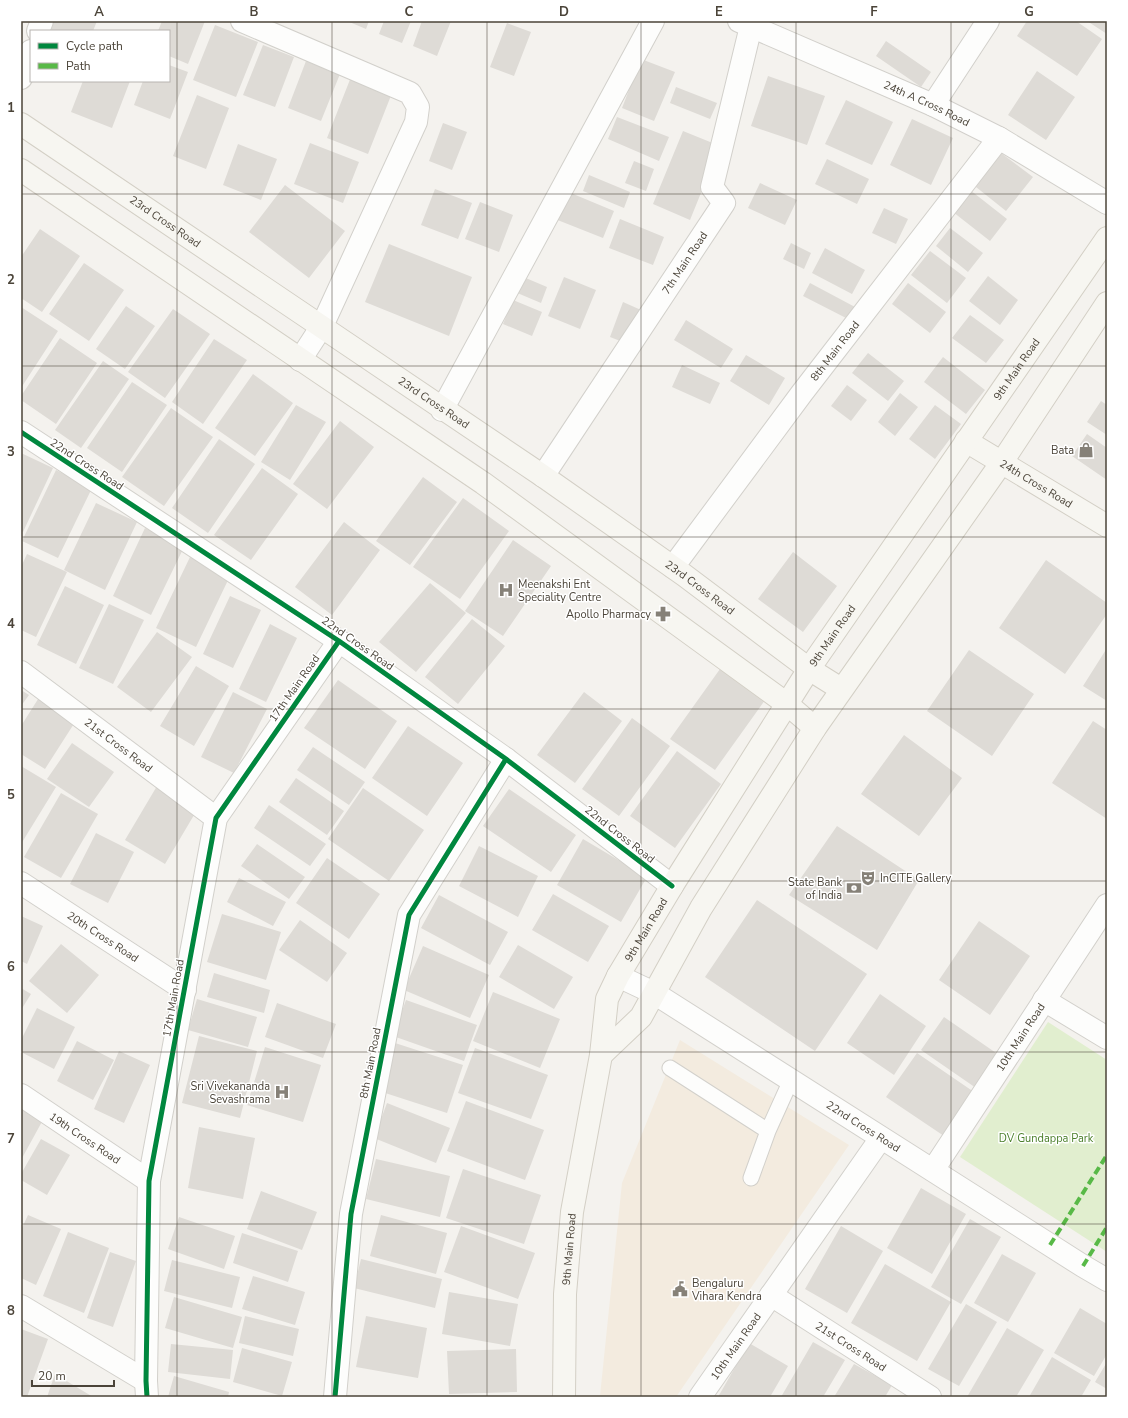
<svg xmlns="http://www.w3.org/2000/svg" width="1128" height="1418" viewBox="0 0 1128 1418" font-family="'Nunito Sans',sans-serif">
<rect width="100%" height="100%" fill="#f4f2ee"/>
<path fill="#f3ebdf" d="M680,1040L849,1145L676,1397H602L600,1396L622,1183Z"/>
<path fill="#e1eecf" d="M1048,1022L1107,1060V1252L960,1157Z"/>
<path fill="#dedbd6" d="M54,21H97L93,31H51Z
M162,21H205L188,64L169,56V31H158Z
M347,21H369L366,29Z
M384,21H411L402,43L379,34Z
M422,21H451L437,56L413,46Z
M1027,21H1076L1102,39L1077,76L1017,36Z
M1087,21H1107V34Z
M507,23L531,32L514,76L490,67Z
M215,25L258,42L236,97L193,80Z
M886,41L931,72L921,87L876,56Z
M263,45L294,57L275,107L243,95Z
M641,59L675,72L654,121L622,108Z
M306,61L340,74L321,121L288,108Z
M169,65L188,72L170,119L134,105L143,81H169Z
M1037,71L1075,97L1046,140L1008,115Z
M768,76L825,96L807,145L751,126Z
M351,77L392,93L368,154L327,138Z
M83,81H130L112,128L71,112Z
M676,87L717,103L710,119L670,103Z
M197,95L229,108L206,169L173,156Z
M846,100L893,122L872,165L825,144Z
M617,117L669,137L659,161L608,139Z
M912,119L953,138L931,185L890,165Z
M443,123L467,132L452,170L429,161Z
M683,131L720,146L690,220L653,204Z
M310,143L359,162L343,203L294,184Z
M238,144L277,159L261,200L223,185Z
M997,150L1033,177L1006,211L971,183Z
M827,159L869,179L857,204L815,184Z
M634,161L654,169L646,191L625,183Z
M589,175L630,192L624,208L583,191Z
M760,183L797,200L785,225L748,208Z
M285,185L345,231L309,278L249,232Z
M435,189L472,203L458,239L421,225Z
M970,190L1007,219L990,241L953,212Z
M566,191L614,211L603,238L555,219Z
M480,202L513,215L499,252L465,239Z
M884,208L908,219L896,244L872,233Z
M620,219L664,237L653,265L609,248Z
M950,228L983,253L968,272L936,246Z
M40,229L80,256L42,312L21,298V257Z
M791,243L811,253L804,269L783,259Z
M389,244L472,277L449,336L365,302Z
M825,248L865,270L852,294L812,273Z
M930,251L966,278L947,303L911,275Z
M84,263L124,290L89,341L49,314Z
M521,276L547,287L541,303L515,292Z
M988,276L1018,300L1000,325L969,301Z
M564,277L596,290L580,329L548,316Z
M810,283L855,307L848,319L803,296Z
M908,283L946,312L930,333L892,304Z
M513,300L542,312L532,336L503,324Z
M623,302L641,310L628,344L610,337Z
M126,306L155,326L125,369L96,349Z
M21,307L58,331L21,388Z
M173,309L210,334L165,398L128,372Z
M970,315L1004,340L986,363L952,338Z
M686,320L733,349L721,368L674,340Z
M60,338L97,363L56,424L21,400V396Z
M214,339L247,360L203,424L172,402Z
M868,353L904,381L888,401L852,373Z
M746,355L785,378L769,405L730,381Z
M943,357L985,390L966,414L924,382Z
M103,361L129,379L81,448L55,430Z
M682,365L720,383L710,404L672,387Z
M253,374L293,403L255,456L215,428Z
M132,382L167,405L122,472L87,448Z
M847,385L867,400L851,421L831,406Z
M900,393L918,407L895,436L878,422Z
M1101,401L1107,405V435L1087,422Z
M296,405L326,422L290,480L261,462Z
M935,405L961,424L935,459L909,439Z
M171,408L213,437L164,506L122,477Z
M340,421L374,447L327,509L293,484Z
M1087,434L1107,448V480L1072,456Z
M219,439L255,464L208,533L172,508Z
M21,453L53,468L23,532L21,531Z
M262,468L298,494L251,560L214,535Z
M56,470L92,488L58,558L22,541Z
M423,477L457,502L410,565L376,541Z
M463,498L509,531L460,599L413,567Z
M96,503L137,522L105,590L64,570Z
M344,522L380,550L332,615L295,587Z
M145,528L184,547L151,615L113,596Z
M513,540L551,566L503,636L465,611Z
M793,552L837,586L803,632L758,599Z
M27,554L67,572L36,637L21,630V567Z
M190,557L230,576L196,647L156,628Z
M1046,560L1107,603V614L1065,674L999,628Z
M430,583L466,613L416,672L379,642Z
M65,586L104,605L76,664L37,645Z
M230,596L261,610L233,668L203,654Z
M109,604L144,620L113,684L79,668Z
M472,619L505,646L458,704L425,677Z
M270,624L297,638L266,702L239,689Z
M157,632L192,657L151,712L117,687Z
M1107,648V701L1083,686Z
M969,650L1034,694L992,756L927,711Z
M196,666L229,686L194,746L160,726Z
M720,669L765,700L715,770L670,739Z
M338,680L397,721L365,769L304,728Z
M21,690L29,695L21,706Z
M233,692L267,709L234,773L201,757Z
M584,692L622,721L575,783L537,755Z
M40,696L77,719L45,769L21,754V726Z
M632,718L670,746L619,816L582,789Z
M1093,721L1107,730V819L1052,783Z
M408,726L463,763L427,816L372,778Z
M904,735L962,778L919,836L861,794Z
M72,743L114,772L89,807L47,779Z
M313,747L365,782L349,805L297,770Z
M677,751L721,784L675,848L630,816Z
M21,766L56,787L21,844Z
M296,778L344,811L327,835L279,802Z
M157,786L197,810L165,864L125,840Z
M363,788L424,830L389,881L328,839Z
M509,789L576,835L551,872L483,826Z
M61,793L98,814L61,878L24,857Z
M269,805L326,844L310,866L254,828Z
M837,826L919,880L877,950L789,895Z
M96,833L134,852L108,903L70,884Z
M583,839L647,877L621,922L557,885Z
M257,844L305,877L289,899L241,866Z
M479,846L538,876L518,917L459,886Z
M327,858L380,894L349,939L296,903Z
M239,878L286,902L273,926L227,902Z
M553,894L609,926L588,962L532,930Z
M439,895L508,932L490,965L421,928Z
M757,900L867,974L815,1051L705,977Z
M222,914L281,932L266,980L207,962Z
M21,916L43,926L27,964L21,961Z
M300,920L347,953L327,982L279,950Z
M979,921L1030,956L990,1015L939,980Z
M61,944L99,975L67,1013L29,981Z
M518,945L573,977L554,1009L499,977Z
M423,946L489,975L470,1018L404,990Z
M214,973L270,990L264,1013L207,997Z
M21,988L31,994L21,1010Z
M493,992L560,1019L540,1068L473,1041Z
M880,994L926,1026L894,1075L847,1043Z
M197,999L257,1017L248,1047L188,1030Z
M406,1000L477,1025L464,1061L393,1036Z
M277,1003L336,1024L323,1058L265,1037Z
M37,1008L75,1027L54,1069L21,1052V1040Z
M944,1017L999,1055L976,1088L921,1050Z
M199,1036L257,1051L240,1118L182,1103Z
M77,1041L114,1060L93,1100L57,1081Z
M395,1043L463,1065L447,1113L379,1091Z
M265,1047L321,1065L303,1122L247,1105Z
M475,1048L548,1075L531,1119L458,1093Z
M119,1051L150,1065L124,1123L94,1109Z
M917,1053L974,1092L944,1136L886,1097Z
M466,1101L544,1130L525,1180L447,1151Z
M387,1103L450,1128L436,1163L374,1138Z
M21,1105L44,1118L21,1160Z
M199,1127L255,1138L243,1199L188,1188Z
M41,1139L70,1155L47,1195L21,1180V1174Z
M376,1159L450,1176L440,1217L366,1199Z
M463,1169L541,1195L524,1244L446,1218Z
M921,1188L966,1214L932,1274L887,1248Z
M261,1191L317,1212L302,1250L247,1229Z
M28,1215L61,1229L36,1285L21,1278V1230Z
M381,1215L447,1233L436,1274L370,1256Z
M179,1217L235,1236L224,1269L168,1249Z
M970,1219L1001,1237L961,1304L931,1287Z
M461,1226L535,1253L518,1299L444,1272Z
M841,1226L883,1251L847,1313L805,1289Z
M68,1232L109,1248L84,1313L43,1296Z
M242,1233L298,1251L288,1282L233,1263Z
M110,1252L136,1261L113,1327L87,1318Z
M1002,1254L1036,1273L1008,1322L974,1303Z
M361,1259L442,1279L435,1308L354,1288Z
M172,1260L240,1277L232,1308L164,1291Z
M885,1264L951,1302L917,1361L851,1323Z
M253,1276L305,1292L295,1325L242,1309Z
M449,1292L518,1304L510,1346L442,1334Z
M174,1297L242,1317L233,1348L165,1328Z
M966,1304L997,1322L959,1386L928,1369Z
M1080,1308L1107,1324V1354L1094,1376L1054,1353Z
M245,1316L299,1329L293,1356L239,1343Z
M366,1316L427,1328L418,1378L356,1367Z
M1007,1328L1044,1350L1016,1397H967Z
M21,1329L48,1339L27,1397H21Z
M813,1342L845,1360L823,1397H781Z
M749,1343L788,1366L770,1397H718Z
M171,1344L233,1350L230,1379L168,1372Z
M242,1348L292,1362L282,1396L233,1382Z
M516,1349L517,1392L449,1394L447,1351Z
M1052,1357L1091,1380L1081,1397H1029Z
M1107,1362V1389L1095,1382Z
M854,1364L892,1385L885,1397H834Z
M55,1374L93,1397H47Z
M174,1376L229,1392L228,1397H168Z"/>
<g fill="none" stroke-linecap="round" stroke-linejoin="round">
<g stroke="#d2d0cb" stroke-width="17">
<path id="lane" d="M670,1068L768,1131L791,1080
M751,1178L768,1131"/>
</g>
<g stroke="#d2d0cb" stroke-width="24">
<g id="street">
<path d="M242,21L410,93L418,107L416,122L322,326L300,360"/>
<path id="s1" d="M739,21L933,105L999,138L1107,203"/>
<path d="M38,31L42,21"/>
<path d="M21,78L31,51"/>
<path d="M933,105L988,21"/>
<path d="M442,410L653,21"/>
<path d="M21,432L339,641L506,759L672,886"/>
<path id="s2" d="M543,476L724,203L712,187L751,26L755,21"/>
<path id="s3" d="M673,567L802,393L999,138"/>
<path id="s4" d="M21,672L216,818"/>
<path id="s5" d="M21,883L185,990"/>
<path id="s6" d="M618,976L654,993L1083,1266L1107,1280"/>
<path d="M1044,1000L1107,1038"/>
<path id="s7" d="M21,1095L149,1181"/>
<path id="s8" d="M933,1170L1107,905"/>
<path id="s9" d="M771,1295L930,1397"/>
<path d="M21,1306L146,1381"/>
<path d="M147,1397L146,1381L149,1181L216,818L339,641"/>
<path d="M335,1397L351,1214L409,915L506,759"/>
<path id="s10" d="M700,1397L881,1138"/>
</g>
</g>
<g stroke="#d3cfc5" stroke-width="24">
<g id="secondary">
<path id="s11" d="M21,124L543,476L684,575L809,669L841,689"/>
<path d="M21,170L483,483L787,704L815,728"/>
<path id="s12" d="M966,441L1107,526"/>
<path d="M601,1055L641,1017L701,908L815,728L1002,462L1107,303"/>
<path id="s13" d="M564,1397L565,1294L572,1212L601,1055L607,999L618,976L672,886L809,669L1107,238"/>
</g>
</g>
<use href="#lane" stroke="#fdfdfc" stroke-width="15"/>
<use href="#street" stroke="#fdfdfc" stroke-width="22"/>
<use href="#secondary" stroke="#f7f6f1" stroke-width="22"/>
<path stroke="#58b947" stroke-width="4" stroke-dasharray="8 4" stroke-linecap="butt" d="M1050,1245L1107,1155
M1083,1266L1107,1227"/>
<g stroke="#fff" stroke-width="8">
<path id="cycleway" d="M21,432L339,641L506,759L672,886
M147,1397L146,1381L149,1181L216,818L339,641
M335,1397L351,1214L409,915L506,759"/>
</g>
<use href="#cycleway" stroke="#00873e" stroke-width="5"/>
</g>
<path fill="none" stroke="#4b4439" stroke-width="1" stroke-opacity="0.55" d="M177,21V1397M332,21V1397M487,21V1397M641,21V1397M796,21V1397M951,21V1397M21,194H1107M21,366H1107M21,537H1107M21,709H1107M21,881H1107M21,1052H1107M21,1224H1107"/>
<defs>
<g id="shop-bare" transform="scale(1.2)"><path d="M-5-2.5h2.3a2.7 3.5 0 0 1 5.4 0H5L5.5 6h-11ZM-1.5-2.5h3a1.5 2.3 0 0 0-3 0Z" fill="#868178" stroke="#fff" stroke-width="2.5" paint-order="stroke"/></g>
<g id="hospital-bare" transform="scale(1.2)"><path d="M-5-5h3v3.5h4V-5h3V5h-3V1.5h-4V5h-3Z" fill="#868178" stroke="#fff" stroke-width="2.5" paint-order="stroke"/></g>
<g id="pharmacy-bare" transform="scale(1.2)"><path d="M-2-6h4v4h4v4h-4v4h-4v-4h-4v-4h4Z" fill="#868178" stroke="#fff" stroke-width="2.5" paint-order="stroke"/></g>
<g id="theatre-bare" transform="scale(1.2)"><path d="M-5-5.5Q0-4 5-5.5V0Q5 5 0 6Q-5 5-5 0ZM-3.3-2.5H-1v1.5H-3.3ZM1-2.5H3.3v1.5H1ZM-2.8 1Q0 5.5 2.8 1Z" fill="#868178" stroke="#fff" stroke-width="2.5" paint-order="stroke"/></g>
<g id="bank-bare" transform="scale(1.2)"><path d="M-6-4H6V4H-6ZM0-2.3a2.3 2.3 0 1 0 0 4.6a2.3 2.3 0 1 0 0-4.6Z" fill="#868178" stroke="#fff" stroke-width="2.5" paint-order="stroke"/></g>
<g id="civic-bare" transform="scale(1.2)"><path d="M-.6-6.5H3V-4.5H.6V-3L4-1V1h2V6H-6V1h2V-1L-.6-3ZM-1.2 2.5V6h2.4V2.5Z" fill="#868178" stroke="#fff" stroke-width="2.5" paint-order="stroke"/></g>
</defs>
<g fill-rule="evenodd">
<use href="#shop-bare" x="1086" y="450"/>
<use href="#hospital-bare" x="506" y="590"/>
<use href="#pharmacy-bare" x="663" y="614"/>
<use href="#theatre-bare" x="868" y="878"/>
<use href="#bank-bare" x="854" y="888"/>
<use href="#hospital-bare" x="282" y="1092"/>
<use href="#civic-bare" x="680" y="1289"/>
</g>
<g text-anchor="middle" stroke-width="3" stroke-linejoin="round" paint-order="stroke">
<g font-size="11" fill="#4b4439" stroke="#fff">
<text dy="4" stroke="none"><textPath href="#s1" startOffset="205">24th A Cross Road</textPath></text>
<text dy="4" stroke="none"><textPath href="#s11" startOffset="174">23rd Cross Road</textPath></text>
<text dy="4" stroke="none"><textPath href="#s2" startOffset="256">7th Main Road</textPath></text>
<text dy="4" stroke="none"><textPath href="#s3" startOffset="270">8th Main Road</textPath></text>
<text dy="4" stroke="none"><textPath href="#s13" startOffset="1153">9th Main Road</textPath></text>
<text dy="4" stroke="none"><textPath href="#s11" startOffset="498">23rd Cross Road</textPath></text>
<text transform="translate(87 464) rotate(33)" y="4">22nd Cross Road</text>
<text dy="4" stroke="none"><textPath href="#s12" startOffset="82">24th Cross Road</textPath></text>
<text dy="4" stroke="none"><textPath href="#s11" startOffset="822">23rd Cross Road</textPath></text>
<text dy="4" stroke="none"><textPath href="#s13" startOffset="829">9th Main Road</textPath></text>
<text transform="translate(358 643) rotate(35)" y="4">22nd Cross Road</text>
<text transform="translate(294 688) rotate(-55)" y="4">17th Main Road</text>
<text dy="4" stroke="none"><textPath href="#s4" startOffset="122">21st Cross Road</textPath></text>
<text transform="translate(620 834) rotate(38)" y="4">22nd Cross Road</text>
<text dy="4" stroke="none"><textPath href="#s13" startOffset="481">9th Main Road</textPath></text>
<text dy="4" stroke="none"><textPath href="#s5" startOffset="98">20th Cross Road</textPath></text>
<text transform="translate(173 998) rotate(-80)" y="4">17th Main Road</text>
<text dy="4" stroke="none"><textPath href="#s8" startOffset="159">10th Main Road</textPath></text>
<text transform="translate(370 1063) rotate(-79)" y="4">8th Main Road</text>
<text dy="4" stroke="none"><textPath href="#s6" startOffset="288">22nd Cross Road</textPath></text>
<text dy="4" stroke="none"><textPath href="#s7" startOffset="77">19th Cross Road</textPath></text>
<text dy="4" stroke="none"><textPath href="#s13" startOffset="148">9th Main Road</textPath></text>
<text dy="4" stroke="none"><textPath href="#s10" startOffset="62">10th Main Road</textPath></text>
<text dy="4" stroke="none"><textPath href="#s9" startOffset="95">21st Cross Road</textPath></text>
</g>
<g font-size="11" fill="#4b4439" stroke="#fff" text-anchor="end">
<text x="1074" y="454">Bata</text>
<text x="518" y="588" text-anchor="start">Meenakshi Ent<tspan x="518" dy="13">Speciality Centre</tspan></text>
<text x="651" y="618">Apollo Pharmacy</text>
<text x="880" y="882" text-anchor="start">InCITE Gallery</text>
<text x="842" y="886">State Bank<tspan x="842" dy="13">of India</tspan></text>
<text x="270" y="1090">Sri Vivekananda<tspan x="270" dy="13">Sevashrama</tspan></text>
<text x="692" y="1287" text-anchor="start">Bengaluru<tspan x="692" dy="13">Vihara Kendra</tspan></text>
</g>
<g font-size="11" fill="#4a7f2a" stroke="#fff">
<text x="1046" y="1142">DV Gundappa Park</text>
</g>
</g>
<rect width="1128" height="1418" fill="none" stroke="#ffffff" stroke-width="44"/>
<rect x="30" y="30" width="140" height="52" fill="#ffffff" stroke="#b7b4b0"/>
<rect x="38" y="43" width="20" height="6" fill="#00873e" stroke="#b7b4b0"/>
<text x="66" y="50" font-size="12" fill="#4b4439">Cycle path</text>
<rect x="38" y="63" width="20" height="6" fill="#58b947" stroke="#b7b4b0"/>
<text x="66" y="70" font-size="12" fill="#4b4439">Path</text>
<path d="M32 1380v6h82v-6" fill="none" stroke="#4b4439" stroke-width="2"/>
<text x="38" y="1380" font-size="12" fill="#4b4439" stroke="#ffffff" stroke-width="3" paint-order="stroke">20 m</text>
<rect x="22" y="22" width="1084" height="1374" fill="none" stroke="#4b4439" stroke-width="1.5"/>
<g font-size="13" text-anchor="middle" font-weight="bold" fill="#4b4439">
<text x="99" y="16">A</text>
<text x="254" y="16">B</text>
<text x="409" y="16">C</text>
<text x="564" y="16">D</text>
<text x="719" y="16">E</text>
<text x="874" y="16">F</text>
<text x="1029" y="16">G</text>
<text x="11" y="112">1</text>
<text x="11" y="284">2</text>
<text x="11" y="456">3</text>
<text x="11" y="628">4</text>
<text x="11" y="799">5</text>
<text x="11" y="971">6</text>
<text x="11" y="1143">7</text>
<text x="11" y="1315">8</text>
</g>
</svg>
